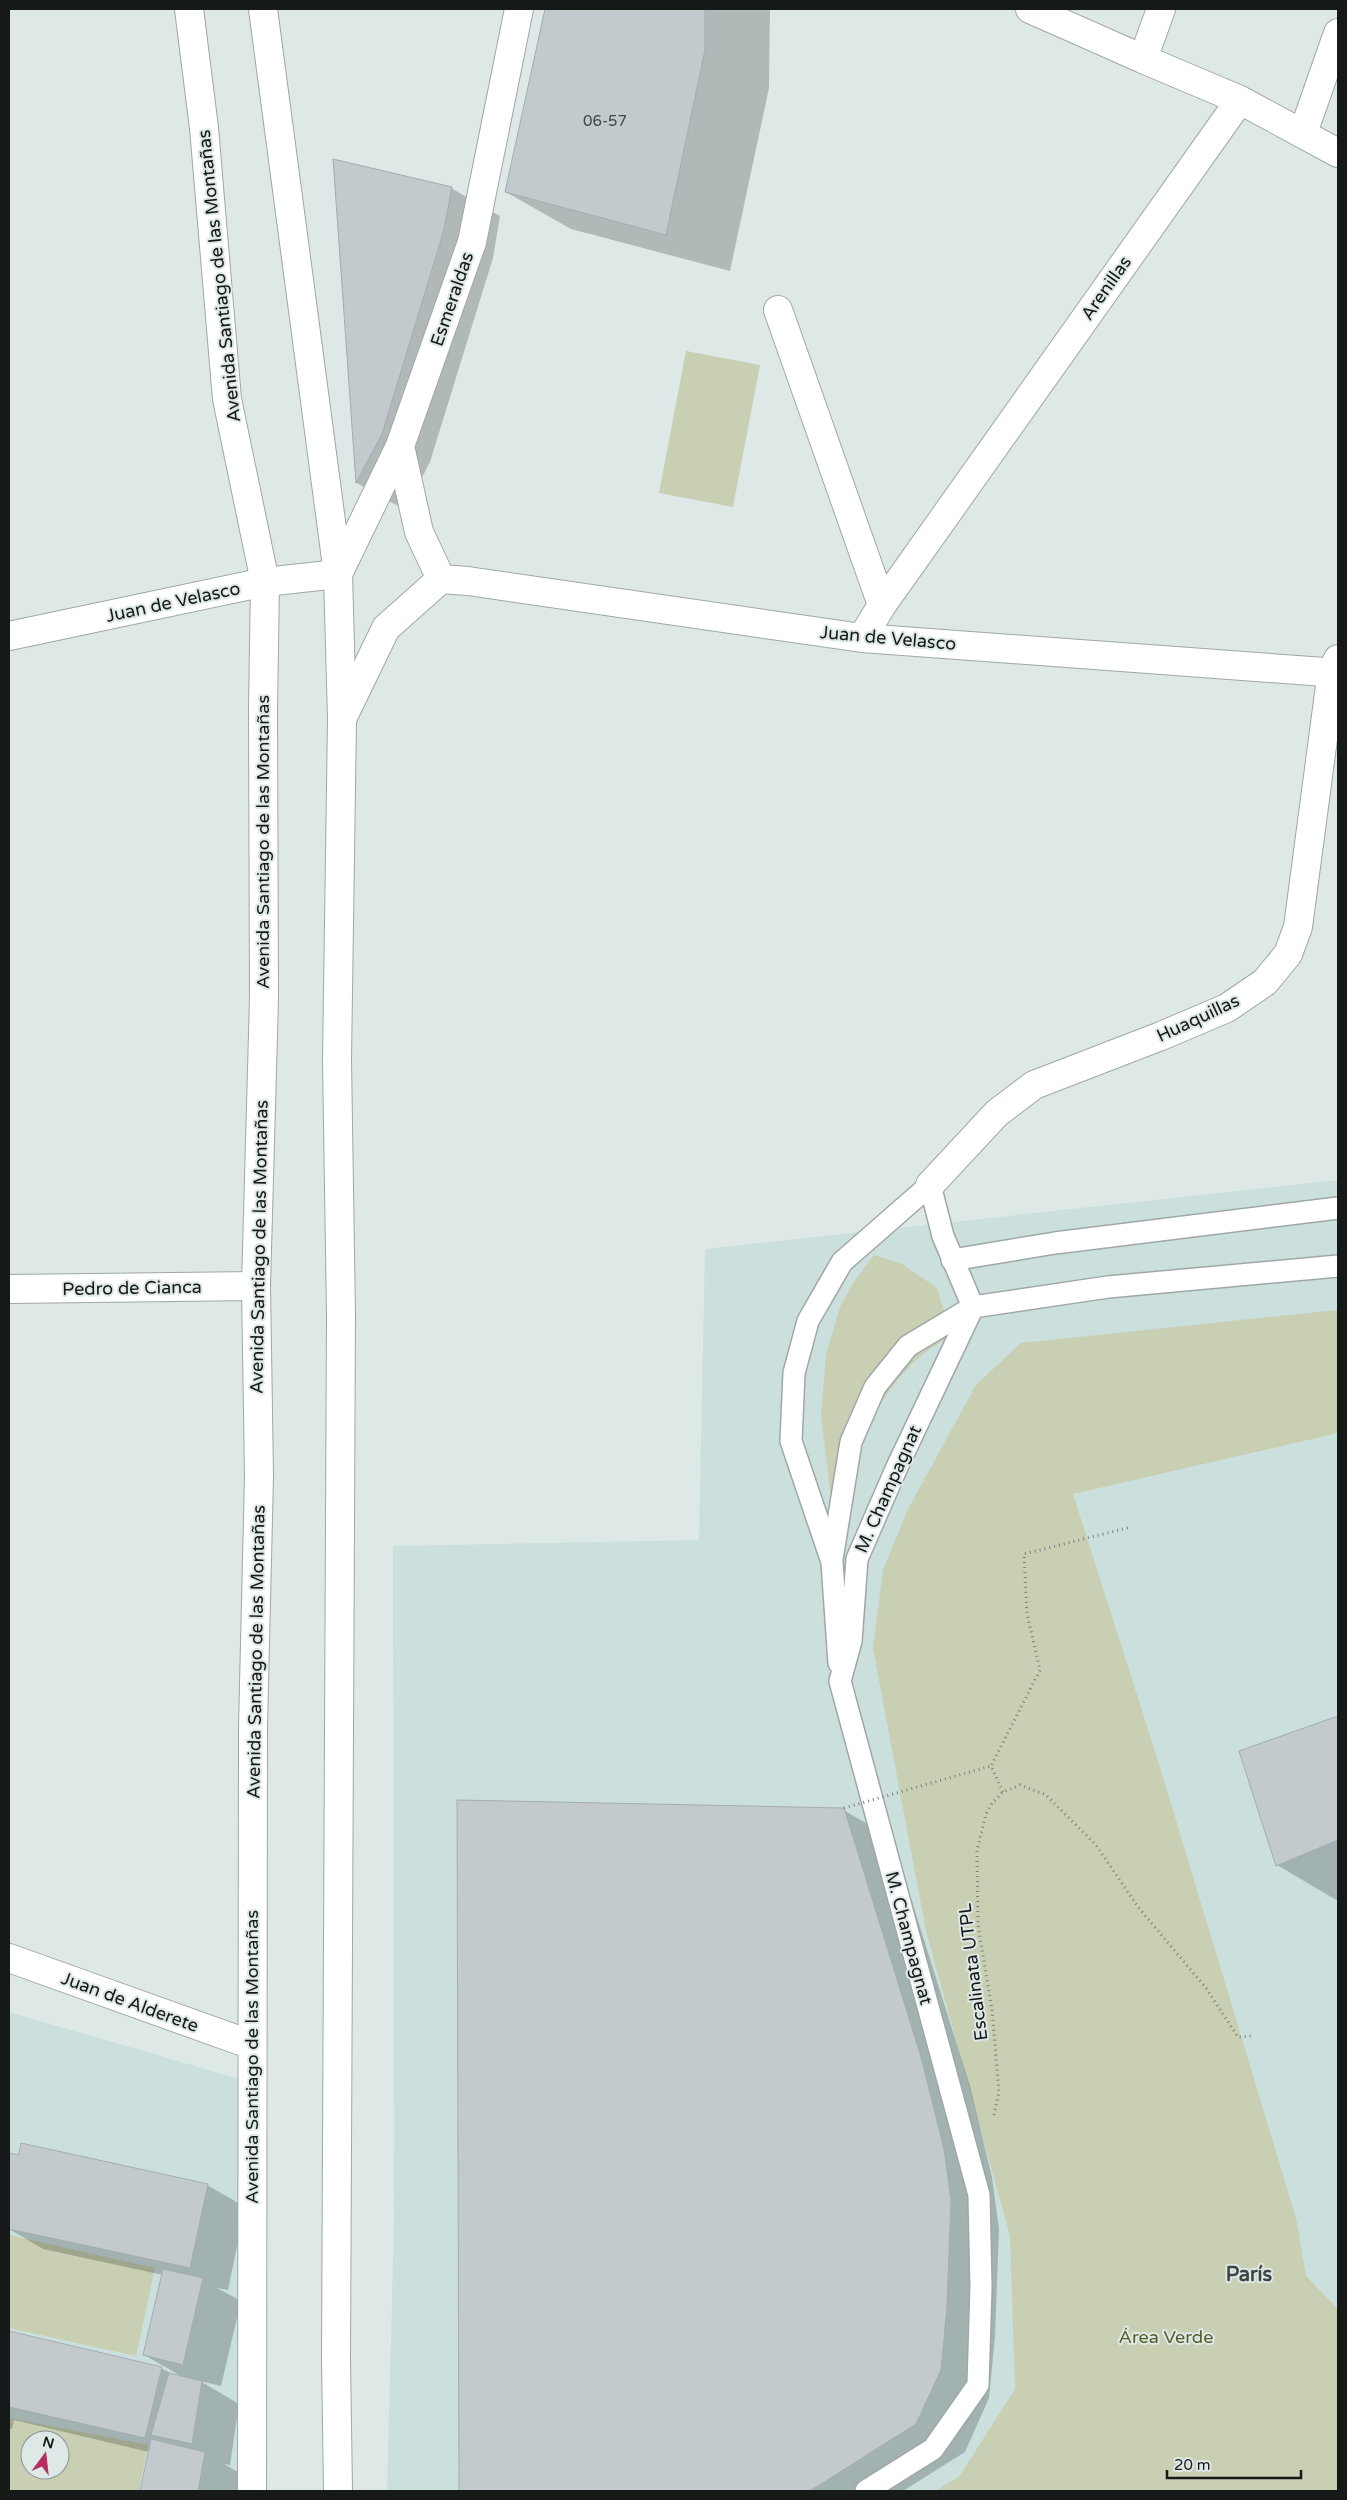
<svg xmlns="http://www.w3.org/2000/svg" width="1347" height="2500" viewBox="0 0 1347 2500" font-family="'Varela Round',sans-serif">
<rect width="100%" height="100%" fill="#dee8e7"/>
<path fill="#cbdfdd" fill-rule="evenodd" d="M1338,1180V2491H387L394,2225L393,1546L699,1540L705,1249Z
M9,2012L260,2085L264,2491H9ZM30,2440H60V2470H30Z"/>
<path fill="#c8cfb2" fill-rule="evenodd" d="M686,351L760,365L733,507L659,493Z
M874,1255L902,1264L937,1288L952,1337C891,1362 859,1443 831,1498L821,1415L826,1355L840,1307L853,1283Z
M1338,1310V1433L1073,1494L1159,1764L1296,2218L1306,2276L1338,2309V2491H935L959,2477L1015,2389L1010,2236L926,1931L873,1648L883,1570L908,1509L976,1385L1021,1343Z
M9,2235L155,2268L136,2356L9,2328Z
M9,2418L148,2445L139,2491H9ZM30,2440H60V2470H30Z"/>
<path fill="#0003" d="M546,9H770L769,88L730,271L571,229L506,192Z
M335,160L451,188L500,216L493,258L430,462L405,510L357,483Z
M1338,1717V1901L1277,1865L1240,1752Z
M458,1802L843,1810L892,1838L970,2086L992,2177L999,2229L995,2336L989,2398L965,2452L903,2491H460Z
M9,2154L207,2185L245,2207L228,2290L217,2288L241,2301L221,2386L200,2381L239,2404L230,2465L224,2464L243,2475L240,2491H141L149,2452L14,2420L12,2429L9,2428V2332L161,2368L176,2376L183,2377L144,2355L163,2275L43,2249L9,2229Z"/>
<path fill="#c2cace" stroke="#a4acb0" d="M545,9H705V50L666,235L505,192Z
M333,159L452,187L444,230L382,434L356,483Z
M1338,1716V1840L1276,1866L1239,1751Z
M457,1800L844,1808L921,2057L944,2149L951,2200L947,2307L941,2370L916,2424L810,2491H459Z
M21,2143L208,2184L190,2268L9,2229V2153L19,2155Z
M163,2269L203,2278L183,2365L143,2355Z
M9,2331L162,2367L145,2438L9,2407Z
M169,2373L202,2381L192,2444L151,2435Z
M151,2439L205,2452L198,2491H140Z"/>
<g fill="none" stroke-linecap="round" stroke-linejoin="round">
<g stroke="#9fa8a7" stroke-width="24">
<path id="service" d="M952,1260L1055,1243L1338,1208
M832,1559L851,1442L875,1387L908,1346L973,1307L1108,1287L1338,1266
M839,1663L832,1562L791,1441L794,1373L808,1321L842,1262L930,1185L943,1236L973,1307
M866,2491L933,2449L978,2385L981,2287L979,2195L840,1681L851,1641L857,1559L897,1467L973,1307"/>
</g>
<g stroke="#9fa8a7" stroke-width="30">
<path id="minor" d="M1030,9L1143,59
M1161,9L1143,59L1240,100L1338,153
M1303,133L1338,33
M778,310L882,605
M400,446L419,532L441,579
M9,636L265,582L338,574L400,446L472,242L519,9
M862,638L882,605L1240,100
M342,719L386,628L441,579L468,581L862,638L1338,673
M930,1185L997,1113L1034,1085L1161,1036L1227,1008L1265,982L1288,954L1298,927L1332,671L1338,659
M9,1289L256,1286"/>
</g>
<g stroke="#9fa8a7" stroke-width="30">
<path id="tertiary" d="M9,1958L252,2045"/>
</g>
<g stroke="#9fa8a7" stroke-width="30">
<path id="secondary" d="M189,9L204,128L227,399L265,582L263,709L264,998L256,1286L259,1476L253,1727L252,2491
M263,9L338,574L342,719L337,1060L341,1315L336,2358L338,2491"/>
</g>
<path stroke="#7a8180" stroke-width="3" stroke-dasharray="1 4" stroke-linecap="butt" d="M1003,1792L991,1766L1040,1670L1027,1614L1024,1554L1131,1527
M994,2115L999,2092L992,2010L978,1925L977,1850L986,1814L992,1803L1003,1792L1020,1785L1046,1795L1096,1845L1138,1907L1206,1988L1238,2037L1252,2036"/>
<use href="#service" stroke="#fff" stroke-width="21"/>
<use href="#minor" stroke="#fff" stroke-width="28"/>
<use href="#tertiary" stroke="#fff" stroke-width="28"/>
<use href="#secondary" stroke="#fff" stroke-width="28"/>
<path stroke="#7a8180" stroke-width="3" stroke-dasharray="1 4" stroke-linecap="butt" d="M844,1808L991,1766"/>
</g>
<g text-anchor="middle" stroke-width="4" stroke-linejoin="round" paint-order="stroke">
<g font-size="15" fill="#404546">
<text x="605" y="126">06-57</text>
</g>
<g font-size="18" fill="#151918" stroke="#dee8e7">
<text transform="translate(219 276) rotate(-96)" y="6">Avenida Santiago de las Montañas</text>
<text transform="translate(1106 288) rotate(-55)" y="6">Arenillas</text>
<text transform="translate(452 299) rotate(-71)" y="6">Esmeraldas</text>
<text transform="translate(173 602) rotate(-12)" y="6">Juan de Velasco</text>
<text transform="translate(888 638) rotate(5)" y="6">Juan de Velasco</text>
<text transform="translate(263 842) rotate(-90)" y="6">Avenida Santiago de las Montañas</text>
<text transform="translate(1198 1018) rotate(-25)" y="6">Huaquillas</text>
<text transform="translate(259 1247) rotate(-89)" y="6">Avenida Santiago de las Montañas</text>
<text transform="translate(132 1288) rotate(-1)" y="6">Pedro de Cianca</text>
<text transform="translate(888 1489) rotate(-66)" y="6">M. Champagnat</text>
<text transform="translate(256 1652) rotate(-89)" y="6">Avenida Santiago de las Montañas</text>
<text transform="translate(909 1938) rotate(75)" y="6">M. Champagnat</text>
<text transform="translate(973 1972) rotate(-97)" y="6">Escalinata UTPL</text>
<text transform="translate(130 2002) rotate(20)" y="6">Juan de Alderete</text>
<text transform="translate(252 2057) rotate(-90)" y="6">Avenida Santiago de las Montañas</text>
</g>
<g font-size="18" fill="#525d24" stroke="#dee8e7">
<text x="1166" y="2343">Área Verde</text>
</g>
<g font-size="20" font-weight="bold" fill="#3d4545" stroke="#dee8e7">
<text x="1249" y="2281">París</text>
</g>
</g>
<rect width="1347" height="2500" fill="none" stroke="#151918" stroke-width="20"/>
<g transform="translate(45 2455) rotate(15)"><circle r="24" fill="#dee8e7" stroke="#8e9594"/>
<path d="M0-4L9 19L0 12L-9 19Z" fill="#b92c60"/>
<text y="-8" font-size="14" font-weight="bold" text-anchor="middle" fill="#151918">N</text>
</g>
<path d="M1167 2470v8h134v-8" fill="none" stroke="#151918" stroke-width="2.5"/>
<text x="1174" y="2470" font-size="15" fill="#151918" stroke="#dee8e7" stroke-width="4" paint-order="stroke">20 m</text>
</svg>
